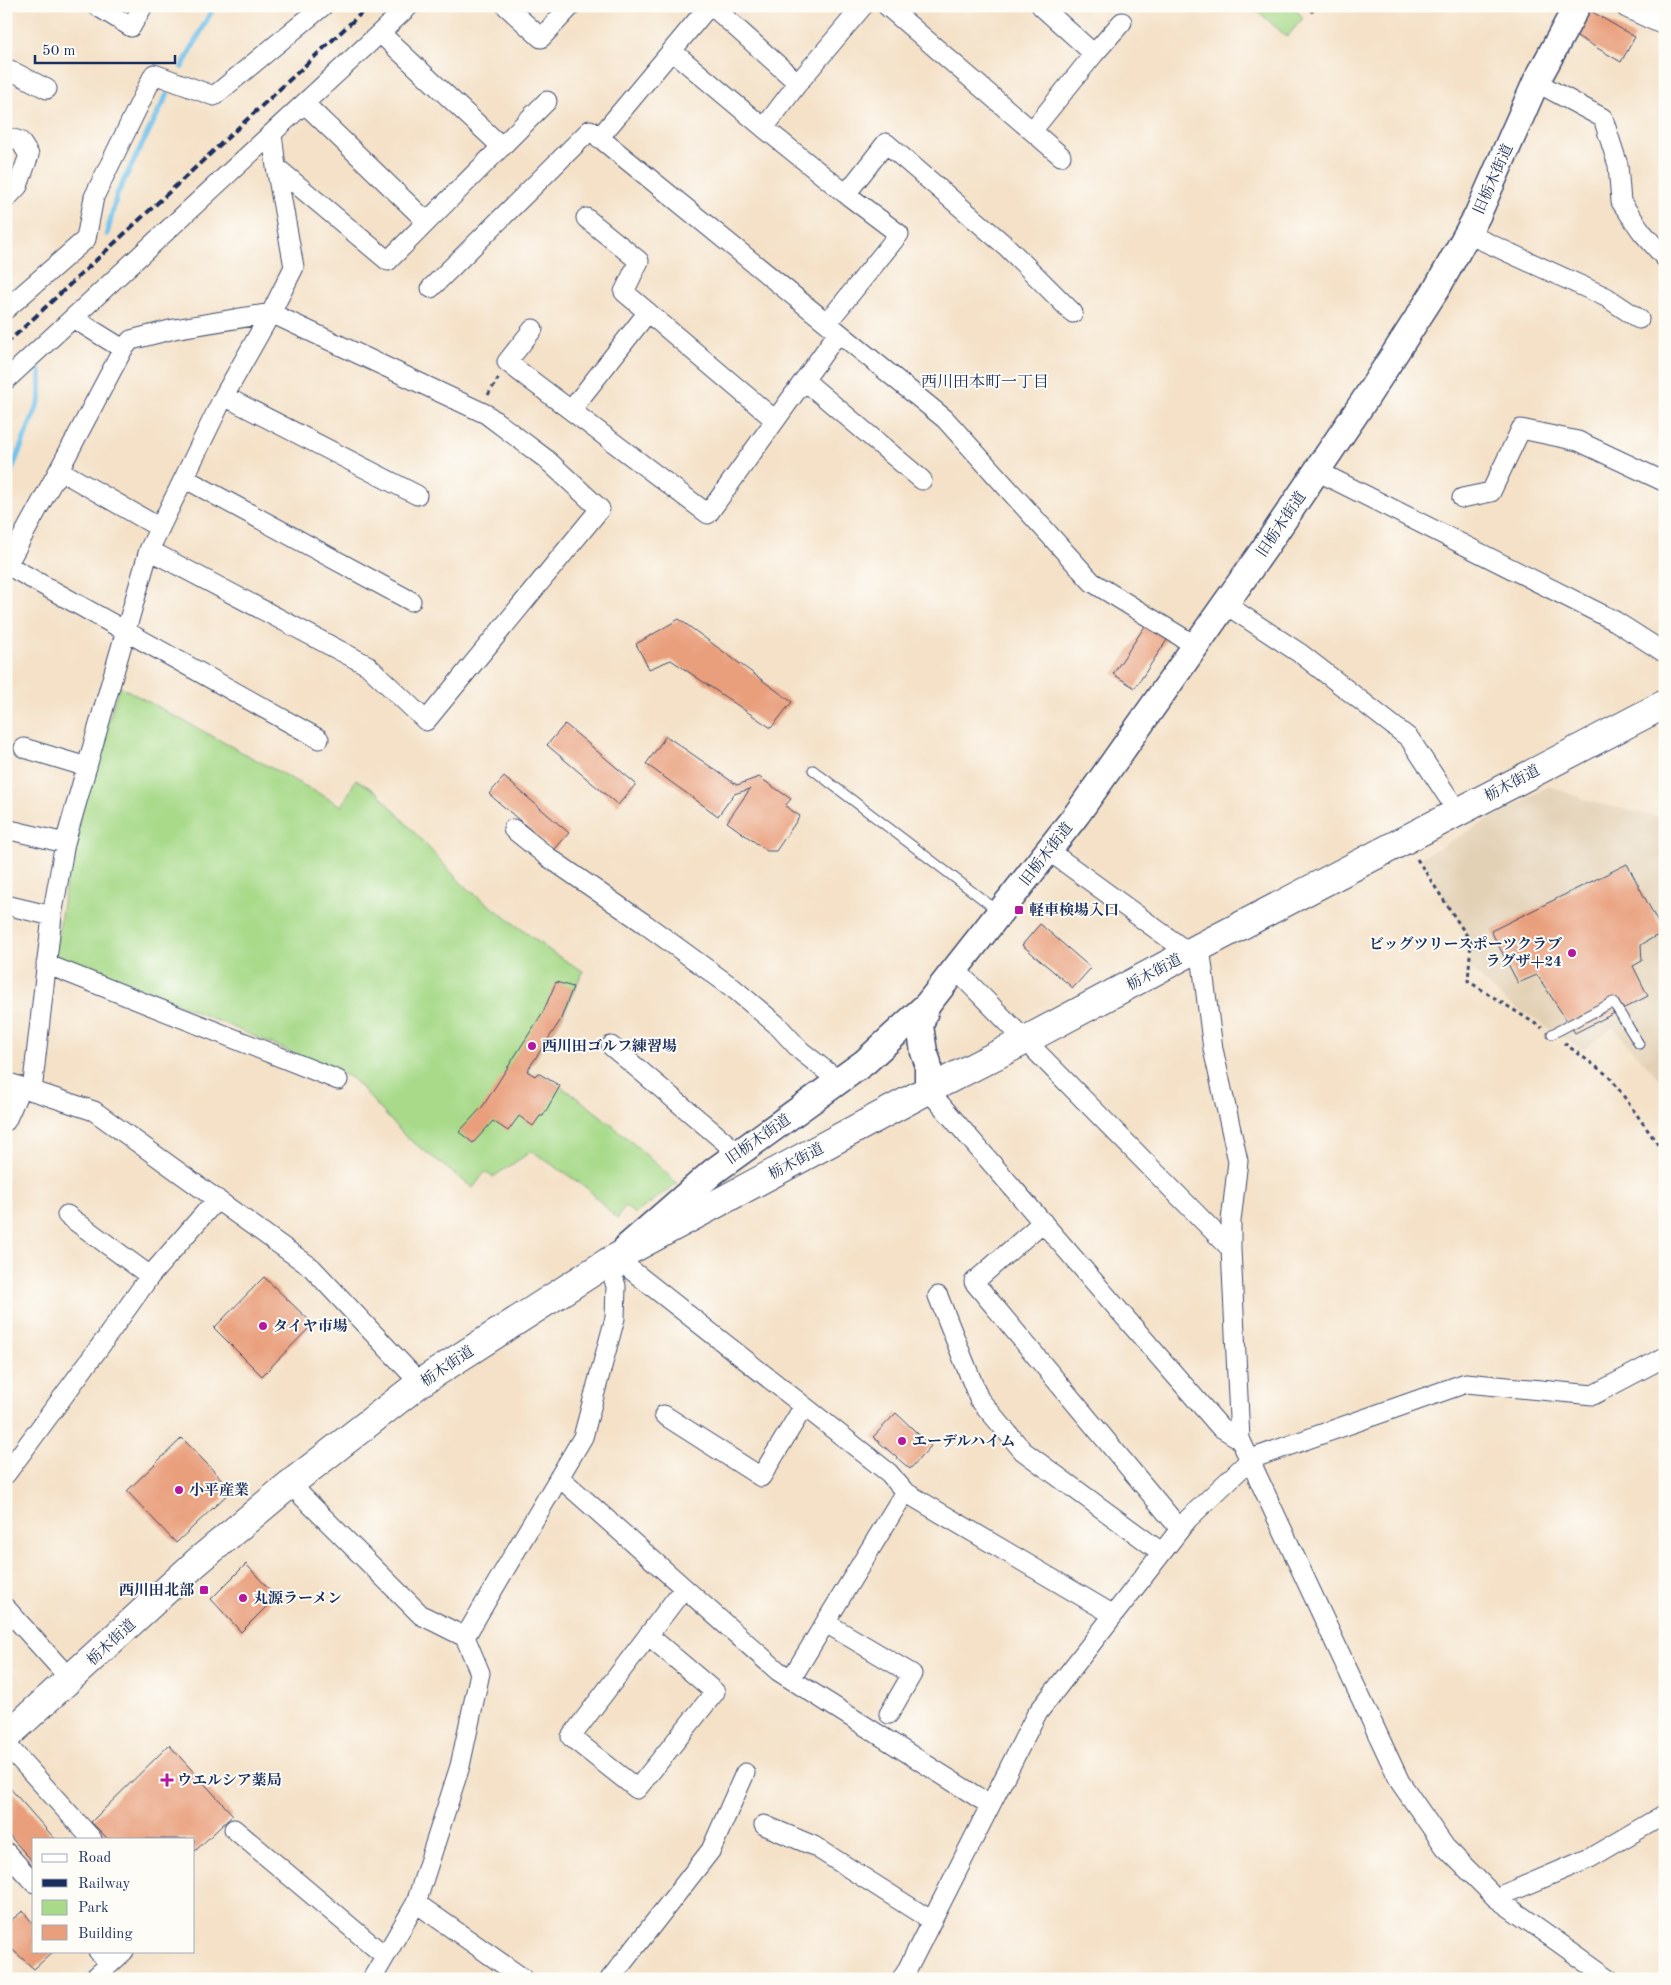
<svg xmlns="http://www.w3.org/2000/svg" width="1671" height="1985" viewBox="0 0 1671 1985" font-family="'Old Standard TT','Noto Serif JP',serif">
<rect width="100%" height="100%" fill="#fdfcf7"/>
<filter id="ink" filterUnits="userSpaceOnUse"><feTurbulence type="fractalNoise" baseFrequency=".02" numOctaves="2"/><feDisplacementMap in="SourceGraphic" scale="10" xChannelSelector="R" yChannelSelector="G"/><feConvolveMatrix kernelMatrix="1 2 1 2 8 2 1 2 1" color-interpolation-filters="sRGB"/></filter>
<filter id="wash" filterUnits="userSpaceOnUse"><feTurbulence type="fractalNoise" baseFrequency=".0096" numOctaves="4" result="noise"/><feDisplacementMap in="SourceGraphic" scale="20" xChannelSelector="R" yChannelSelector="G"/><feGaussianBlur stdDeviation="1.12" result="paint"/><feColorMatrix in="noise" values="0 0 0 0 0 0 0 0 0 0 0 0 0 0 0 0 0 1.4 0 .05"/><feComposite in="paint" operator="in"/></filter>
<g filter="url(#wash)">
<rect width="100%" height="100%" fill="#f4e1c7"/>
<path fill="#e3d1b6" d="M1549,786L1592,802L1665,818V1086L1613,1027L1583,1050L1504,1000L1469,967L1471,942L1421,858Z"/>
<path fill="#a8da8a" stroke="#628474" d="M1252,6H1293L1303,18L1287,37Z
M119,686L342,806L356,779L378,793L464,886L553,953L583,971L560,1021L527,1071L534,1076L538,1073C590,1102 633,1143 677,1183L635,1214L625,1206L617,1219L587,1188L532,1151L493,1177L485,1172L473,1188L405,1136L352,1078L117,978L74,970L55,955L72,844Z"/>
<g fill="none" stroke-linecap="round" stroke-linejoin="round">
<path stroke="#71c2ec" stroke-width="5.5" d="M182,67L214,6
M107,234L117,194L167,95
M6,484L40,399V371"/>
</g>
<g id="blocks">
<path fill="#e99f7c" d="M1305,6H1318L1312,13Z
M1589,10L1635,37L1621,62L1575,35Z
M679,619L792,702L771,728L671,660L649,669L636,644Z
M1147,623L1169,637L1135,688L1113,674Z
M565,724L636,784L618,805L547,745Z
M666,736L737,785L759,777L791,799L785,806L800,816L776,851H767L727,822L750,789L734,794L718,816L646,764Z
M504,777L569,833L554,850L489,794Z
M1627,864L1664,934L1654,937L1641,945L1642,961L1633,966L1648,996L1575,1033L1537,975L1518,983L1491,931Z
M1040,924L1091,968L1073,988L1022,945Z
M556,982L573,987L560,1021L527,1071L535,1076L538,1073L560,1086L543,1116H540L533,1126L519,1116L508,1131L493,1121L473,1143L459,1132L483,1106L543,1012Z
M264,1277L313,1324L262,1376L214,1328Z
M896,1413L931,1446L910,1469L873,1437Z
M182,1438L232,1490L176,1543L127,1491Z
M246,1564L276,1597L241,1632L211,1599Z
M169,1745L233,1815L194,1852V1839H108L91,1822Z
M8,1786L55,1839H34V1863L6,1832V1787Z
M6,1861L18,1872L6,1883Z
M23,1911L34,1925V1951H54L34,1969L6,1944V1924Z"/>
</g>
</g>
<g filter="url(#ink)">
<use href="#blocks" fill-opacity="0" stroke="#3c4a6e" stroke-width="1"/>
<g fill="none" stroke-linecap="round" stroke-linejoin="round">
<g stroke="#3c4a6e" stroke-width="11">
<path id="service" d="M813,770L998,911
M1552,1034L1613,1002L1639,1044"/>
</g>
<g stroke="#3c4a6e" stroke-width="21">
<path id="minor" d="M97,6L131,27L143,6
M506,6L541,38L571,6
M712,6L798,83L764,128L846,194L899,234L827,323
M887,6L1032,131L1094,54L1041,6
M380,33L502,147
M672,51L764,128
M1094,54L1122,22
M6,68L47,89
M1536,82L1603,118L1618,165L1621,202L1642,232L1665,258
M798,83L863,6
M305,104L427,222
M1032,131L1061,156
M6,137L20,141L29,155L18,186L6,199
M599,138L709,6
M276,167L388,261L547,101
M846,194L886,143L1007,247L1073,313
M586,218L639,261L624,292L775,420
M1468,234L1606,297L1639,319
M431,288L590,130L945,419L1092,582L1196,646
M6,309L86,239L94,197L154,74L214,96L323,6
M73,318L123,349L59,470L7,565L319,739
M533,329L507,362L708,514L838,333
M123,349L131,340L174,329L271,313L486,414L546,459L600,509L426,721L367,665L149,550
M6,380L409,6
M804,380L922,480
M224,396L417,495
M571,410L648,312
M59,470L160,528
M1317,471L1615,621L1665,653
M184,478L411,601
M1462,498L1491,492L1521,429L1578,441L1665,482
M1225,604L1301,654L1409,738L1458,812
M24,748L87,767
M6,829L65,843L52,916L32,1091
M513,829L548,857L645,924L733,988L777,1025L801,1051L839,1081
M65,843L149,550L224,396L271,313L294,267L276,167L272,134
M1049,851L1189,953
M6,905L52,916
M1200,947L1213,1049L1238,1161L1231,1221V1249L1240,1439
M46,964L338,1080
M955,969L1231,1249
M611,1046L738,1153
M6,1082L94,1111L312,1268L420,1383
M928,1090L1220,1427L1240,1439L1400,1782L1445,1847L1496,1898L1610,1979
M6,1121L21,1087
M67,1215L150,1276
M1043,1222L974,1282L1180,1529
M616,1258L889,1473L905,1492L1112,1614
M938,1296L979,1399L1023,1451L1161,1552
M108,1335L150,1276L217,1199
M664,1415L761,1477L804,1406
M6,1474L104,1341
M559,1477L778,1671L990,1805
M290,1484L421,1615L465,1637
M6,1608L70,1679
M826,1623L912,1674L889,1714
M648,1635L715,1692L637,1789L571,1737L684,1588
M791,1679L905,1492
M6,1744L92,1839
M764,1825L814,1846L932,1921
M234,1829L385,1956
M6,1852L34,1883
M1496,1898L1590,1858L1665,1814
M416,1903L524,1979
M110,1964L124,1951
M93,1979L110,1964L98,1951
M372,1979L416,1903L460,1766L480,1673L465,1637L583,1437L615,1318L616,1286L608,1262
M610,1979L711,1850L745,1773
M901,1979L905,1974L1036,1715L1188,1519L1251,1459L1466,1383L1593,1395L1665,1357"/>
</g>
<g stroke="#3c4a6e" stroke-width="26">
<path id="tertiary" d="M1628,6L1665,23"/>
</g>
<g stroke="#3c4a6e" stroke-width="29">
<path id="secondary" d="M927,1005L920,1026L924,1052L928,1063V1090
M627,1247L714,1171L865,1062L927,1005L1077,814L1264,549L1366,398L1437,288L1477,216L1536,82L1577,6"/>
</g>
<g stroke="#3c4a6e" stroke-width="30">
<path id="primary" d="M6,1737L197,1562L290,1484L420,1383L608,1262L928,1090L1024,1041L1200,947L1665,704"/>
</g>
<path stroke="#3c4a6e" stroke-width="3" stroke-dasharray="4 4" stroke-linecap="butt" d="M488,395L499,377
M1417,859L1471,942L1468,981L1542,1028
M1564,1043L1610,1077L1659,1146L1665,1157"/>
<use href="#service" stroke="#fff" stroke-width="9"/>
<use href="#minor" stroke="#fff" stroke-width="19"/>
<use href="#tertiary" stroke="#fff" stroke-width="24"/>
<use href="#secondary" stroke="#fff" stroke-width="26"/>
<use href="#primary" stroke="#fff" stroke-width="28"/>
<path stroke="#1b2f5e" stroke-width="4" stroke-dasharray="8 4" stroke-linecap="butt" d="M6,344L369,6"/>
</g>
</g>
<g fill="#b5179e" stroke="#fdfcf7" stroke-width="2">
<rect x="1014" y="905" width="10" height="10" rx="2.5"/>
<circle cx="1572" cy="953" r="5"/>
<circle cx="532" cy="1046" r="5"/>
<circle cx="263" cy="1326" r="5"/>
<circle cx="902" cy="1441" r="5"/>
<circle cx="179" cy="1490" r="5"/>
<rect x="199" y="1585" width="10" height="10" rx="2.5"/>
<circle cx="243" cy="1598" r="5"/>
<path d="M164.5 1772.5h5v5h5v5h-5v5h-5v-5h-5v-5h5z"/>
</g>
<g text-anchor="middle" stroke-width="4" stroke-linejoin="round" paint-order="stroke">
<g font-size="15" fill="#1b2f5e" stroke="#fdfcf7">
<text transform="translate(1493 179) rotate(-66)" y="5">旧栃木街道</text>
<text transform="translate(1281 524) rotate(-56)" y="5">旧栃木街道</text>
<text transform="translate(1512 783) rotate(-28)" y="5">栃木街道</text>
<text transform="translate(1046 854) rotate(-52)" y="5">旧栃木街道</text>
<text transform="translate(1154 972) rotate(-28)" y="5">栃木街道</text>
<text transform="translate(758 1139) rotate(-35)" y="5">旧栃木街道</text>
<text transform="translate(796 1161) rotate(-28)" y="5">栃木街道</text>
<text transform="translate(447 1366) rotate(-34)" y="5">栃木街道</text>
<text transform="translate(111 1642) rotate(-43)" y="5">栃木街道</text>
</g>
<g font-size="15" font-weight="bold" fill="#1b2f5e" stroke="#fdfcf7" text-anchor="start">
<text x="1029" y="915">軽車検場入口</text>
<text x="1562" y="949" text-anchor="end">ビッグツリースポーツクラブ<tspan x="1562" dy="17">ラグザ+24</tspan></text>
<text x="542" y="1051">西川田ゴルフ練習場</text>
<text x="273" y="1331">タイヤ市場</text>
<text x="912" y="1446">エーデルハイム</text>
<text x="189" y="1495">小平産業</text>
<text x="194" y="1595" text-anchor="end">西川田北部</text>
<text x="253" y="1603">丸源ラーメン</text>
<text x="177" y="1785">ウエルシア薬局</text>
</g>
<g font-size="16" fill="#1b2f5e" stroke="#fdfcf7">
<text x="985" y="387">西川田本町一丁目</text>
</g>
</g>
<rect width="1671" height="1985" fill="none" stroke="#fdfcf7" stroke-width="25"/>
<rect x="32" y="1838" width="162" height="115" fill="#fdfcf7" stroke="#a3aaba"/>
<rect x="42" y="1854" width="25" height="8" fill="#ffffff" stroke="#a3aaba"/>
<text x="78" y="1862" font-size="15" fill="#1b2f5e">Road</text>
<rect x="42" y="1879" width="25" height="8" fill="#1b2f5e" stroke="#a3aaba"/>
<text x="78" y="1888" font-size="15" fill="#1b2f5e">Railway</text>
<rect x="42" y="1900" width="25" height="15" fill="#a8da8a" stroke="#a3aaba"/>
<text x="78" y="1912" font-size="15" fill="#1b2f5e">Park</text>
<rect x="42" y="1925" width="25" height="15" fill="#e99f7c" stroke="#a3aaba"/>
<text x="78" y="1938" font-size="15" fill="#1b2f5e">Building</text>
<path d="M35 55v8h140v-8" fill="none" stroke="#1b2f5e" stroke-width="2.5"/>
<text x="42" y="55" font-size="15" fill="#1b2f5e" stroke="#fdfcf7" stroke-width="4" paint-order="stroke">50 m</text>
</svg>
